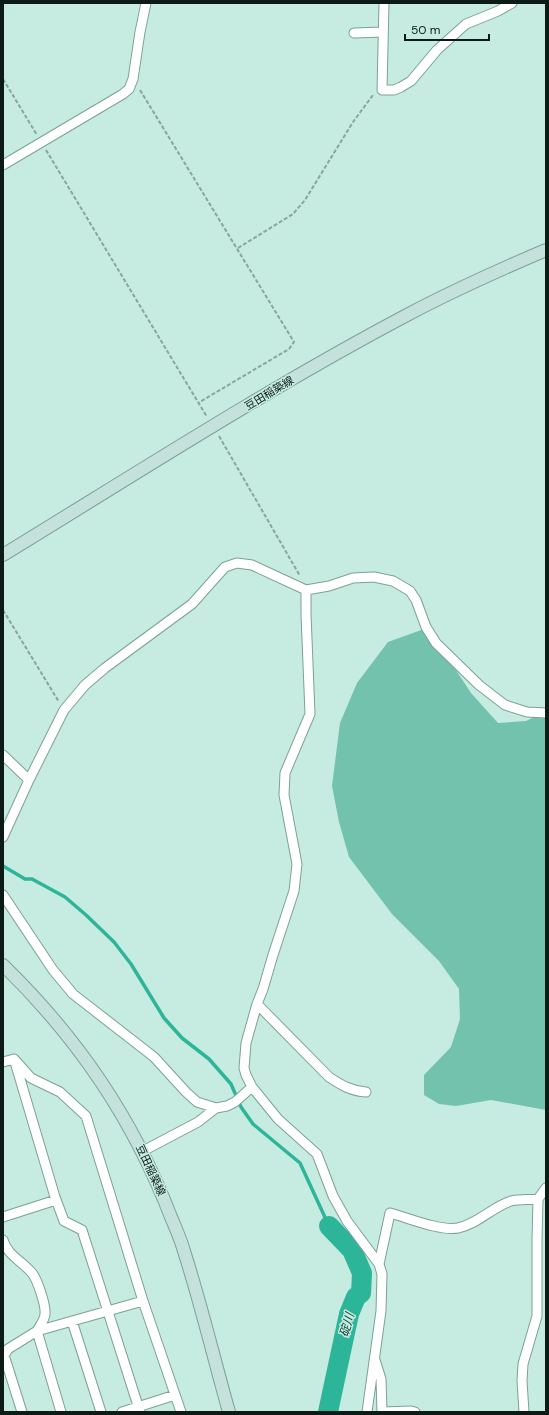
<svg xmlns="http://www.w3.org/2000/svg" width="549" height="1415" viewBox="0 0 549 1415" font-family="'DM Sans','Noto Sans JP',sans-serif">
<rect width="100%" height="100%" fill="#c6ebe0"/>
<path fill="#73c2ae" d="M424,629L452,664L471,693L498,723L526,721L546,711V1110L491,1100L456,1106L439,1104L424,1095V1075L451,1047L460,1019L459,989L439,961L392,914L349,857L339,822L332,786L340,723L357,683L388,642Z"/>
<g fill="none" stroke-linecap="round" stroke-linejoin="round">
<path stroke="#2db59a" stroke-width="3.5" d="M3,866L25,879H32L65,897L86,915L114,942L131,964L164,1018L182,1038L209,1059L231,1084L241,1107L253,1124L300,1163L329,1226"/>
<path stroke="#2db59a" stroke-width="20" d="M328,1412L349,1314L356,1297L361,1293L362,1273L352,1250L329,1226"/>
<g stroke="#7da196" stroke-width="11">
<path id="minor" d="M384,3L382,90H394L401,87L411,81L437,50L466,24L498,11L512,3
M354,33L383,32
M3,165L123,94L129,89L133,79L140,32L146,3
M306,590V614L310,714L285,773L284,795L297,864L294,891L273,955L263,989L257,1004L246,1043L244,1068L246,1075L252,1087L278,1119L317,1154L333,1196L347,1221L379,1264L382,1274L381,1311L367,1412
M3,755L29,780
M3,837L29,780L64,710L85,685L105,668L192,604L225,567L237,563L252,565L306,590L329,586L353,578L374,577L393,581L410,591L416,600L426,627L436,643L479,685L505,705L527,712L546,713
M3,895L53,970L73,994L154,1057L186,1092L197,1102L216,1108L227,1106L235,1102L252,1087
M257,1004L329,1077C341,1085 351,1091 366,1092
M14,1059L31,1078L60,1092L86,1116L143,1301L181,1412
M3,1062L14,1059
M15,1062L55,1197L64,1221L82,1230L140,1412
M143,1151L198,1122L216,1108
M3,1217L56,1200
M3,1240C7,1255 22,1261 32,1273C37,1279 46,1305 45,1314C45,1319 40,1326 37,1331L61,1412
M379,1264L390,1213C409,1218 439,1231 458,1228C478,1224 492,1207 511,1201C519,1199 530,1200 538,1199
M72,1321L101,1412
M4,1355L22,1412
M3,1357L8,1349L37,1331L143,1301
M375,1360L381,1379L382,1412L411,1411L415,1412
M122,1412L175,1395
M524,1412L522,1381L523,1364L537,1316V1239L538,1199L546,1188"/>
</g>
<g stroke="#7da196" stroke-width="14">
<path id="secondary" d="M3,555C137,473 269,388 407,315C452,291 499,270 546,250
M3,965C78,1038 133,1119 171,1217C176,1229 181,1240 184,1251C201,1304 214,1359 229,1412"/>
</g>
<path stroke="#89a69e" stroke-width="2" stroke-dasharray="4 2" stroke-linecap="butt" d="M3,79L37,135
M140,90L294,342L289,349L198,403
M46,150L207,417
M238,248L293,214L305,200L353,122L373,95
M219,436L300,576
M3,610L59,702"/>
<use href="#minor" stroke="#fff" stroke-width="9"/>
<use href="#secondary" stroke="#c4e2db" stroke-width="12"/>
</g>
<g text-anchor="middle" stroke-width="3" stroke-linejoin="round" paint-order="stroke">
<g font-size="11" fill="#0d1b17" stroke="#c6ebe0">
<text transform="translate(269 393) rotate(-31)" y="4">豆田稲築線</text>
<text transform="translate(151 1170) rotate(65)" y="4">豆田稲築線</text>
</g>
<g font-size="12" font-style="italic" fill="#10483c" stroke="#c6ebe0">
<text transform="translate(347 1325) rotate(-74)" y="4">碇川</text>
</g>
</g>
<rect width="549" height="1415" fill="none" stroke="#0d1b17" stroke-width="8"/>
<path d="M405 34v6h84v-6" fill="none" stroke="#0d1b17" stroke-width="2"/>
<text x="411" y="34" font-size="12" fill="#0d1b17" stroke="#c6ebe0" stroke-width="3" paint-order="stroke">50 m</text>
</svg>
